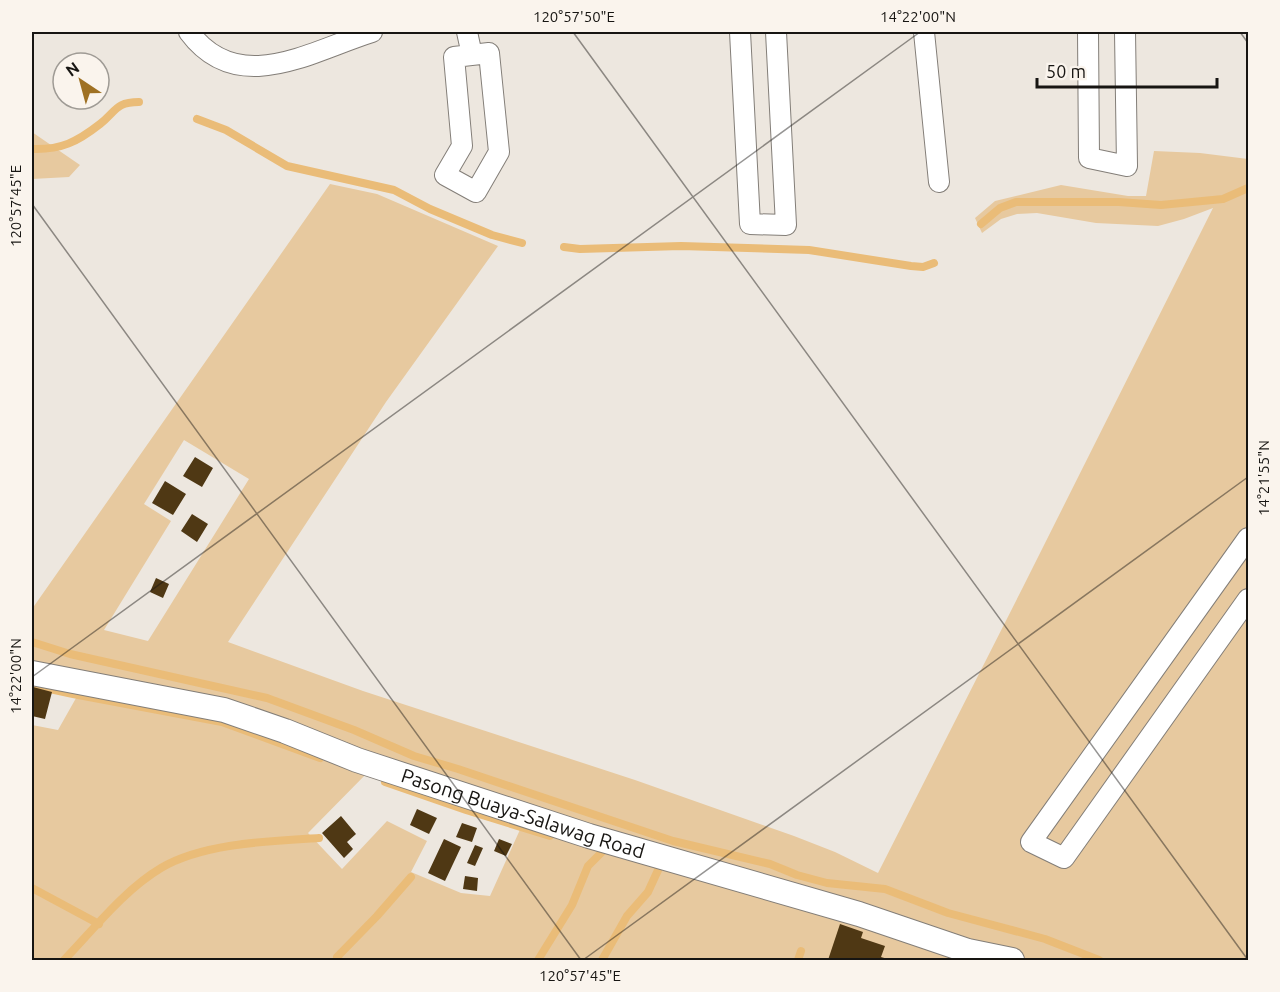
<svg xmlns="http://www.w3.org/2000/svg" width="1280" height="992" viewBox="0 0 1280 992" font-family="Ubuntu,sans-serif">
<rect width="100%" height="100%" fill="#ede7df"/>
<path fill="#e7c99f" fill-rule="evenodd" d="M32,132L80,165L69,177L32,179Z
M1154,151L1200,153L1248,159V960H1025L102,678L32,661V609L330,184L377,194L498,246L386,402L228,642L363,691L635,780L794,836L835,852L878,873L1021,591L1213,208L1184,219L1158,226L1096,223L1037,213L1017,214L1001,219L982,233L975,218L995,201L1061,185L1128,196H1146ZM184,440L249,479L148,641L104,630L171,521L144,504Z
M80,691L183,706L370,770L308,833L342,869L387,821L427,841L411,872L461,893L490,896L523,823L987,960H32V725L58,730Z"/>
<g fill="none" stroke-linecap="round" stroke-linejoin="round">
<path stroke="#eabc78" stroke-width="8" d="M197,119L226,130L287,166L394,190L430,209L492,235L522,243
M32,149C61,150 77,142 100,124C116,112 115,102 139,102
M981,224L1000,208L1016,202H1119L1161,205L1223,199L1248,188
M564,247L580,249L681,246L809,250L911,266L923,267L934,263
M32,642L70,654L267,698L354,730L414,756L458,769L673,841L770,864L797,875L827,883L885,889L948,913L1045,939L1099,960
M36,686L73,694L222,722L320,758
M385,782L466,810L550,836
M32,888L99,924
M64,960C93,930 124,890 161,868C203,843 271,841 319,838
M339,960L337,957L377,916L411,877
M538,960L572,905L588,866L602,852
M602,960L627,916L648,892L659,868
M798,960L801,951"/>
</g>
<path fill="#4f3814" d="M195,457L213,468L202,487L183,476Z
M165,481L186,494L173,515L152,503Z
M192,514L208,524L197,542L181,531Z
M156,578L169,584L163,598L150,592Z
M33,687L52,692L45,719L32,716Z
M417,809L437,818L429,834L410,825Z
M341,816L356,834L347,842L353,849L344,858L322,833Z
M462,823L477,828L472,842L456,837Z
M444,839L461,847L445,881L428,873Z
M499,839L512,844L506,856L494,851Z
M475,845L483,848L475,866L467,863Z
M465,876L478,878L477,891L463,889Z
M840,924L863,932L861,938L885,946L881,957L891,960H828Z"/>
<g fill="none" stroke-linecap="round" stroke-linejoin="round">
<g stroke="#837e78" stroke-width="22">
<path id="minor" d="M189,32C238,98 311,51 372,32
M467,32L472,55
M740,32L750,224L786,225L776,32
M924,32L939,182
M1088,32L1089,158L1127,166L1125,32
M489,53L499,152L476,192L445,175L462,146L454,57Z
M1248,538L1031,842L1064,858L1248,599"/>
</g>
<g stroke="#837e78" stroke-width="26">
<g id="tertiary">
<path id="s1" d="M32,673L224,710L285,731L357,760L589,836L859,914L968,951L1012,960"/>
</g>
</g>
<use href="#minor" stroke="#fff" stroke-width="20"/>
<use href="#tertiary" stroke="#fff" stroke-width="24"/>
</g>
<path fill="none" stroke="#171512" stroke-width="1.5" stroke-opacity="0.45" d="M573,32L1248,960M1240,32L1248,43M32,204L581,960M32,677L920,32M583,960L1248,477"/>
<g text-anchor="middle" stroke-width="6" stroke-linejoin="round" paint-order="stroke">
<g font-size="20" fill="#171512" stroke="#faf4ed">
<text dy="7" stroke="none"><textPath href="#s1" startOffset="512">Pasong Buaya-Salawag Road</textPath></text>
</g>
</g>
<rect width="1280" height="992" fill="none" stroke="#faf4ed" stroke-width="66"/>
<g transform="translate(81 81) rotate(324)"><circle r="28" fill="#faf4ed" stroke="#9f9b95" stroke-width="1.5"/>
<path d="M0-4.5L10 22L0 15L-10 22Z" fill="#9f7123"/>
<text y="-9" font-size="16" font-weight="bold" text-anchor="middle" fill="#171512">N</text>
</g>
<path d="M1037 78v9h180v-9" fill="none" stroke="#171512" stroke-width="3"/>
<text x="1046" y="78" font-size="18" fill="#171512" stroke="#faf4ed" stroke-width="4.5" paint-order="stroke">50 m</text>
<rect x="33" y="33" width="1214" height="926" fill="none" stroke="#171512" stroke-width="2"/>
<g font-size="15" text-anchor="middle" fill="#171512">
<text x="574" y="22">120°57'50"E</text>
<text x="918" y="22">14°22'00"N</text>
<text transform="translate(16 206) rotate(-90)" y="5">120°57'45"E</text>
<text transform="translate(1264 478) rotate(-90)" y="5">14°21'55"N</text>
<text transform="translate(16 676) rotate(-90)" y="5">14°22'00"N</text>
<text x="580" y="981">120°57'45"E</text>
</g>
</svg>
